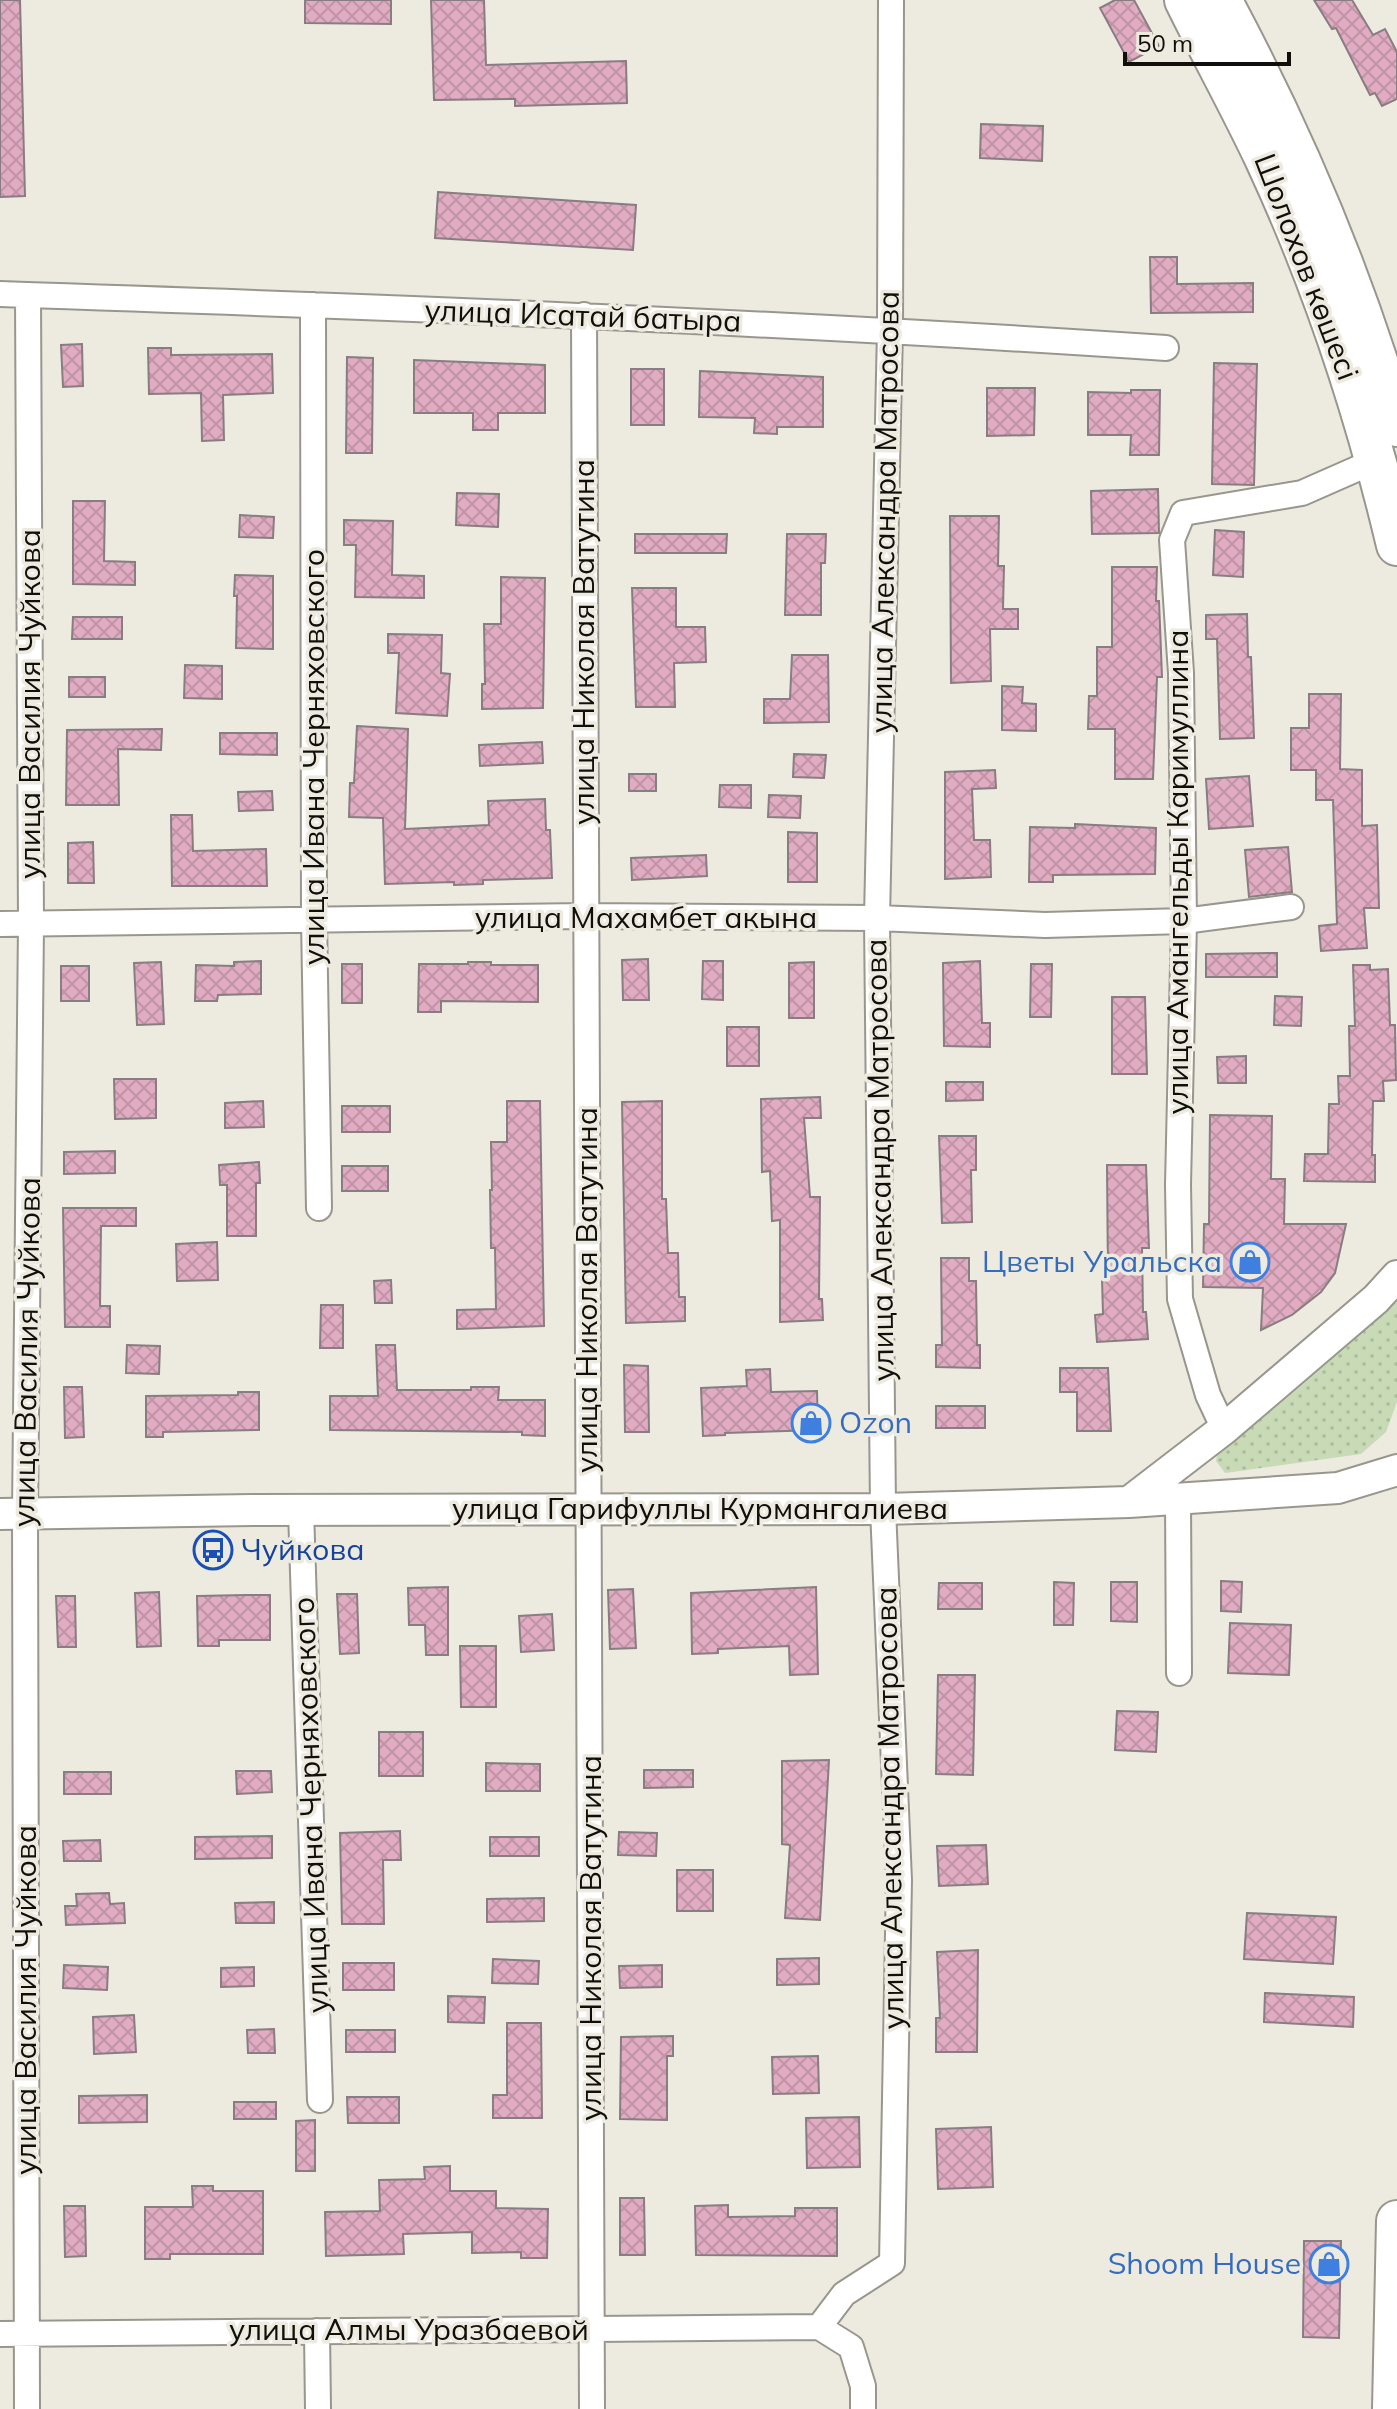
<svg xmlns="http://www.w3.org/2000/svg" width="1397" height="2409" viewBox="0 0 1397 2409" font-family="Mulish,sans-serif">
<defs>
<pattern id="grass-dots" width="8" height="8" patternUnits="userSpaceOnUse" patternTransform="scale(2)"><rect width="8" height="8" fill="#c8dbb6"/><path d="M2 2h.1M6 6h.1" fill="none" stroke="#abbb9b" stroke-width="1.8" stroke-linecap="round"/></pattern>
<pattern id="building-cross-hatch" width="8" height="8" patternUnits="userSpaceOnUse" patternTransform="scale(2)"><rect width="8" height="8" fill="#e1acc2"/><path d="M0 0l8 8M0 8l8-8" fill="none" stroke="#c093a6"/></pattern>
</defs>
<rect width="100%" height="100%" fill="#edebe0"/>
<path fill="url(#grass-dots)" d="M1397,1302V1402L1386,1432L1361,1454L1225,1473L1216,1461L1219,1446L1384,1305Z"/>
<path fill="url(#building-cross-hatch)" stroke="#887d81" stroke-width="2" d="M0,0H20L25,196L0,197Z
M305,0H391V24L305,23Z
M431,0H484L486,65L626,61L627,103L515,106V99L434,100Z
M1115,0H1134L1159,46L1129,62L1100,8Z
M1314,0H1352L1373,35L1385,29L1397,52V99L1382,106L1375,93L1370,95L1336,28L1332,29Z
M981,124L1043,126L1042,161L980,158Z
M438,192L636,205L633,250L435,238Z
M1150,257H1177V284L1253,283V312L1151,313Z
M82,344L83,386L63,387L61,345Z
M148,348H171V355L272,354L273,393L223,395L224,440L202,441L201,393L149,394Z
M347,357L373,358L372,453H346Z
M414,360L545,365V413H498V430H473V413H414Z
M1214,363L1257,364L1254,485L1212,484Z
M631,369H664V425H631Z
M700,371L823,377V427H777V434L754,433L755,418L699,417Z
M987,388H1035L1034,435L987,436Z
M1131,390H1160L1159,455H1130L1131,435H1088V392L1131,393Z
M1158,489L1159,533L1092,534L1091,491Z
M457,493L499,494L498,527L456,525Z
M73,501H105L104,561L135,562V585L73,584Z
M240,515L274,517L273,538L239,537Z
M950,516H999L998,566H1004L1003,609H1018V629H990L991,681L951,683Z
M344,520L393,521L392,575L424,576V598L355,597L356,545H344Z
M1215,530L1244,532L1243,577L1213,575Z
M635,534H727L726,553H635Z
M787,534H826L825,563H821V615H785Z
M1112,567H1157L1156,601H1159L1162,677H1157L1153,779H1115V729H1088L1089,696H1097V647H1112Z
M235,575L273,576V649L236,648L237,596H234Z
M501,577L545,578L543,708L482,709V684H485L484,624H501Z
M632,588H676V627H705L706,662L674,663L675,707H636Z
M1247,614L1248,657H1251L1254,738L1220,739L1217,639H1206V615Z
M73,617H122V639H72Z
M388,634L442,635L441,673L450,674L447,716L396,713L399,653H388Z
M792,655H828L829,722L764,723V699H790Z
M185,665L222,666V699L184,698Z
M69,677H105V697H69Z
M1002,686L1023,687L1022,703L1036,704V731L1002,730Z
M1309,694H1341L1340,769L1362,770V826L1377,825L1379,908H1364L1367,948L1321,951L1319,926L1337,924L1333,800H1316V770H1291V728H1309Z
M357,726L408,729L405,829L489,825L488,801L545,799L546,830H550L552,878L483,880V884L454,885V882L385,884L383,818L349,817L350,783H354Z
M162,729L161,750L118,749L119,805H66L67,730Z
M220,733H277V755L220,754Z
M542,742L543,763L480,766L479,745Z
M794,754L826,755L824,778L793,777Z
M995,770L996,788L972,789L974,840H990L991,877L945,879V772Z
M629,774H656V791H629Z
M1249,776L1253,826L1209,829L1206,779Z
M720,785H751V808L719,807Z
M272,791L273,810L239,811L238,792Z
M769,795L801,796L800,818L768,817Z
M171,815H192L193,851L266,849L267,886H172Z
M1075,824L1156,828L1155,874L1053,875V882H1029L1030,827L1075,828Z
M788,832L817,833V882H788Z
M93,842L94,883H68V843Z
M1288,847L1292,892L1249,897L1245,850Z
M706,855L707,876L632,880L631,858Z
M1277,953V977H1206V954Z
M648,959L649,1000H623L622,960Z
M261,961V994L218,995L217,1001H195L196,965L234,966V962Z
M703,961H723V1000L702,999Z
M980,961L982,1023H990V1047L944,1046L943,963Z
M161,962L164,1024L137,1025L134,963Z
M468,962H491V965H538V1002L441,1001V1012H418L419,964H468Z
M814,962V1018H789V963Z
M342,964H362V1003H342Z
M1031,964H1052L1051,1017H1030Z
M1353,965H1370V970L1388,969L1390,1025H1395L1396,1080L1383,1081L1384,1101H1373L1372,1155H1375V1182L1304,1181L1305,1154H1328L1329,1104H1339L1338,1076H1350L1349,1026H1355Z
M61,966H89V1001H61Z
M1275,996L1302,997L1301,1026L1274,1025Z
M1112,997H1145L1147,1074H1112Z
M727,1027H759V1066H727Z
M1246,1056V1083H1218L1217,1057Z
M114,1079H156V1118L115,1119Z
M946,1082H983V1100L946,1101Z
M820,1097L821,1118H804L810,1197H820L819,1299H822L823,1320L780,1322V1220L772,1221L770,1171L762,1172L761,1099Z
M263,1101L264,1127L225,1128V1103Z
M507,1101H540L544,1326L457,1329V1310L496,1309L495,1248H491L490,1190H492L491,1142H507Z
M662,1101V1199H666L668,1253H678L679,1297H685V1321L626,1323L622,1102Z
M342,1106H390V1132H342Z
M1210,1115L1272,1116L1271,1179H1285L1284,1224H1346L1335,1273L1321,1292L1292,1315L1261,1330L1263,1288L1203,1287L1204,1224H1209Z
M939,1136H976V1170H971L972,1222L942,1223Z
M115,1151V1173L64,1174V1152Z
M259,1162L260,1183H256V1236H227V1185H220L219,1165Z
M1107,1165H1146L1149,1248H1142L1143,1312H1146L1148,1339L1097,1342L1095,1315L1103,1314L1102,1279H1108Z
M342,1166H388V1191H342Z
M63,1208H136V1226H101L100,1306H110V1327H65Z
M217,1242L218,1280L177,1281L176,1244Z
M941,1258H969V1281H976L977,1345H980V1368L936,1367V1345H942Z
M391,1280L392,1303H375L374,1281Z
M321,1305H343V1348H320Z
M127,1345L160,1346L159,1374L126,1373Z
M376,1345H395L397,1390H471V1387H499L498,1400H545V1436L522,1435V1432L330,1430V1396H378Z
M624,1365L648,1366L649,1432H625Z
M1060,1368H1108L1111,1431H1077V1392H1060Z
M770,1369L771,1392L817,1391L818,1430L725,1433V1435L703,1436L701,1388L747,1386L746,1370Z
M64,1387H82L84,1437L65,1438Z
M238,1392H259V1430L163,1432V1437H146V1396L238,1395Z
M936,1406H985V1428H936Z
M1221,1581L1242,1582L1241,1612L1221,1611Z
M1054,1582L1074,1583L1073,1625H1054Z
M1111,1582H1137V1622L1111,1621Z
M939,1583H982V1609H938Z
M448,1587V1655H426L425,1625H409L408,1588Z
M816,1587L818,1674L790,1675L789,1646L718,1649V1653L692,1654L691,1593Z
M633,1589L636,1648L610,1649L608,1590Z
M159,1592L161,1646L137,1647L135,1593Z
M337,1594H357L359,1653L340,1654Z
M247,1595H270V1640H219V1646H198L197,1596Z
M56,1596H75L76,1647H58Z
M552,1614L554,1650L521,1652L519,1616Z
M1230,1623L1291,1625L1289,1675L1228,1673Z
M460,1646H496V1707H461Z
M938,1675H975L973,1775L936,1774Z
M1117,1711L1158,1712L1156,1752L1115,1750Z
M379,1732H423V1776H379Z
M829,1760L820,1920L785,1918L790,1845L782,1844V1761Z
M486,1763L540,1764V1791H486Z
M644,1770H693V1787L644,1788Z
M236,1771H271L272,1792L237,1794Z
M64,1772H111V1794H64Z
M400,1831L401,1860H383L384,1924H342L340,1833Z
M619,1832L657,1833L656,1856L618,1855Z
M272,1836V1858L195,1859V1837Z
M490,1837H539V1856H490Z
M100,1840L101,1861H64L63,1841Z
M986,1845L988,1884L939,1886L937,1846Z
M677,1870H713V1911H677Z
M109,1893L110,1904L124,1903L125,1923L66,1925L65,1906H77L76,1894Z
M544,1898V1921L487,1922V1899Z
M274,1902V1923H236L235,1903Z
M1247,1913L1336,1917L1333,1964L1244,1959Z
M978,1950L977,2052H936V2018H940L937,1952Z
M819,1958V1984L777,1985V1959Z
M493,1959L539,1961L538,1984L492,1983Z
M343,1963H394V1990H343Z
M64,1965L108,1967L107,1990L63,1988Z
M662,1965V1987L620,1988L619,1966Z
M254,1967V1986L221,1987V1968Z
M1265,1993L1354,1997L1353,2027L1264,2022Z
M448,1996L485,1997L484,2023L448,2022Z
M134,2015L136,2052L94,2054L93,2017Z
M507,2023H541L542,2118H493V2095H507Z
M274,2029L275,2053H248L247,2030Z
M346,2030H395V2052H346Z
M673,2036V2056H667V2120L620,2119L621,2037Z
M818,2056L819,2093L773,2094L772,2057Z
M147,2095V2122L79,2123V2096Z
M347,2097H399V2123H348Z
M234,2102H276V2119H234Z
M859,2117L860,2167L807,2168L806,2118Z
M315,2120V2171H296V2121Z
M991,2127L993,2187L938,2189L936,2129Z
M450,2166V2191H496V2208L548,2209L547,2258H521V2252L472,2253V2232L403,2234L404,2254L326,2256L325,2212L380,2211L379,2180L425,2179L424,2167Z
M192,2186H213V2191H263V2254H170V2259H145V2207H193Z
M620,2198H644L645,2255H620Z
M728,2205V2217L795,2216V2208H837V2256L696,2255L695,2206Z
M64,2206H85L86,2256L65,2257Z
M1304,2241H1341L1339,2338L1303,2337Z"/>
<g fill="none" stroke-linecap="round" stroke-linejoin="round">
<g stroke="#99978d" stroke-width="28">
<path id="minor" d="M0,294C389,307 778,322 1166,348
M313,305L314,919L319,1208
M584,315L592,2409
M0,924L584,916L877,918L1045,925L1184,921L1291,907
M1224,1429L1208,1395L1180,1299L1178,1185L1184,921L1181,673L1172,540L1183,513L1302,493L1377,460
M1178,1500L1179,1673
M301,1510L320,2100
M819,2327L844,2294L892,2263L899,1880L883,1509L877,918L890,330L891,0
M819,2327L851,2347L863,2386V2409
M317,2331L318,2409
M0,2334L819,2327
M27,2409L25,1514L31,924L28,295"/>
</g>
<g stroke="#99978d" stroke-width="34">
<path id="tertiary" d="M1129,1502L1224,1429L1376,1299L1397,1276
M0,1514L252,1510L883,1509L1129,1502L1338,1488L1397,1470"/>
</g>
<g stroke="#99978d" stroke-width="44">
<path id="trunk" d="M1185,0C1211,53 1240,105 1265,158C1322,280 1366,414 1397,545
M1221,0C1294,136 1354,277 1397,426
M1393,2409L1397,2221"/>
</g>
<use href="#minor" stroke="#fff" stroke-width="24"/>
<use href="#tertiary" stroke="#fff" stroke-width="30"/>
<use href="#trunk" stroke="#fff" stroke-width="40"/>
</g>
<defs>
<g id="shop-ring" transform="scale(2)"><circle r="9.5" fill="#edebe0" stroke="#3f7fe0" stroke-width="1.5"/><path d="M-5-2.5h2.3a2.7 3.5 0 0 1 5.4 0H5L5.5 6h-11ZM-1.5-2.5h3a1.5 2.3 0 0 0-3 0Z" fill="#3f7fe0"/></g>
<g id="bus-ring" transform="scale(2)"><circle r="9.5" fill="#edebe0" stroke="#1a4fb4" stroke-width="1.5"/><path d="M-5-6H5V4H4V6H2V4H-2V6H-4V4H-5ZM-3.5-4V0h7V-4ZM-3.5 1.2v1.5H-2V1.2ZM2 1.2v1.5H3.5V1.2Z" fill="#1a4fb4"/></g>
</defs>
<g fill-rule="evenodd">
<use href="#shop-ring" x="1250" y="1262"/>
<use href="#shop-ring" x="811" y="1423"/>
<use href="#bus-ring" x="213" y="1550"/>
<use href="#shop-ring" x="1329" y="2264"/>
</g>
<g text-anchor="middle" stroke-width="7" stroke-linejoin="round" paint-order="stroke">
<g font-size="30" fill="#100f0c" stroke="#edebe0">
<text transform="translate(1306 267) rotate(69)" y="10">Шолохов көшесі</text>
<text transform="translate(583 316) rotate(2)" y="10">улица Исатай батыра</text>
<text transform="translate(885 512) rotate(-89)" y="10">улица Александра Матросова</text>
<text transform="translate(584 642) rotate(-90)" y="10">улица Николая Ватутина</text>
<text transform="translate(30 704) rotate(-90)" y="10">улица Василия Чуйкова</text>
<text transform="translate(314 757) rotate(-90)" y="10">улица Ивана Черняховского</text>
<text transform="translate(1178 872) rotate(-90)" y="10">улица Амангельды Каримуллина</text>
<text x="646" y="928">улица Махамбет акына</text>
<text transform="translate(880 1160) rotate(-91)" y="10">улица Александра Матросова</text>
<text transform="translate(587 1290) rotate(-90)" y="10">улица Николая Ватутина</text>
<text transform="translate(27 1352) rotate(-89)" y="10">улица Василия Чуйкова</text>
<text x="700" y="1519">улица Гарифуллы Курмангалиева</text>
<text transform="translate(311 1805) rotate(-92)" y="10">улица Ивана Черняховского</text>
<text transform="translate(890 1808) rotate(-91)" y="10">улица Александра Матросова</text>
<text transform="translate(591 1938) rotate(-90)" y="10">улица Николая Ватутина</text>
<text transform="translate(26 2000) rotate(-90)" y="10">улица Василия Чуйкова</text>
<text x="409" y="2340">улица Алмы Уразбаевой</text>
</g>
<g font-size="30" fill="#366cbe" stroke="#edebe0" text-anchor="end">
<text x="1222" y="1272">Цветы Уральска</text>
<text x="839" y="1433" text-anchor="start">Ozon</text>
<text x="1301" y="2274">Shoom House</text>
</g>
<g font-size="30" fill="#164399" stroke="#edebe0" text-anchor="start">
<text x="241" y="1560">Чуйкова</text>
</g>
</g>
<path d="M1125 52v12h164v-12" fill="none" stroke="#100f0c" stroke-width="4"/>
<text x="1137" y="52" font-size="24" fill="#100f0c" stroke="#edebe0" stroke-width="6" paint-order="stroke">50 m</text>
</svg>
